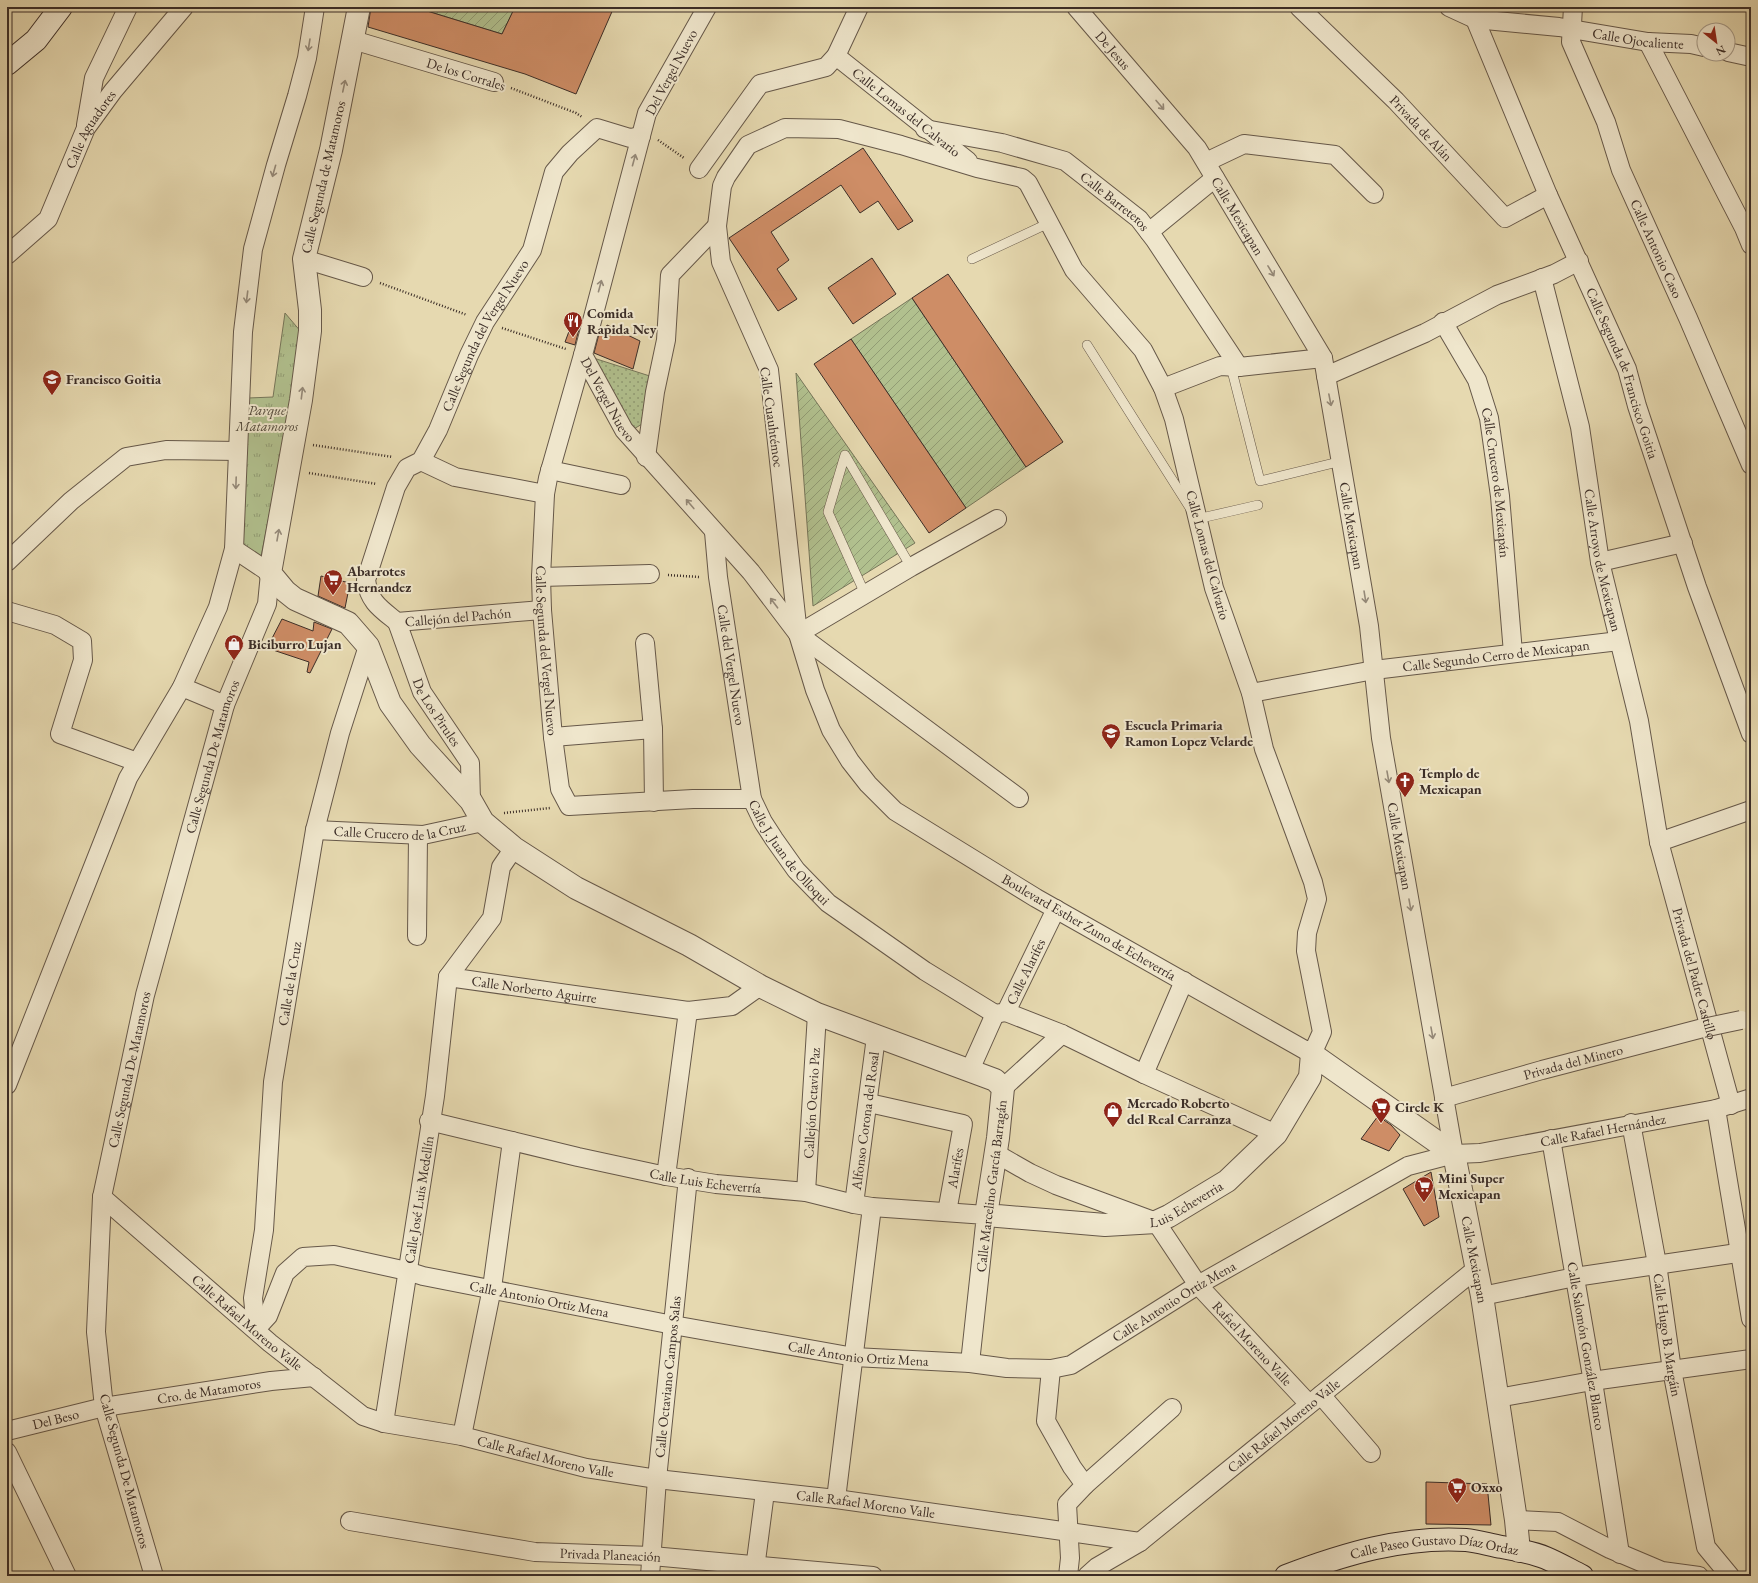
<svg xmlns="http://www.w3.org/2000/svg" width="1758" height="1583" viewBox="0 0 1758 1583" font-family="'EB Garamond',serif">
<defs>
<pattern id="grass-dots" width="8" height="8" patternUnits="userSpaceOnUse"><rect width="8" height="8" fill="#b1c08e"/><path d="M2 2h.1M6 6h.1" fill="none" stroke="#919c74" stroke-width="1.8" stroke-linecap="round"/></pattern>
<pattern id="park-tufts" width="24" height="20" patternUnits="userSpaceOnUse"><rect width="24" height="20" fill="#b1c08e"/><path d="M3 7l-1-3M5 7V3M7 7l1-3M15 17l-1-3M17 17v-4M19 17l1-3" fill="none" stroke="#919c74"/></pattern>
<pattern id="garden-furrows" width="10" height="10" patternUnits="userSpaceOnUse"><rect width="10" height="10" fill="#b1c08e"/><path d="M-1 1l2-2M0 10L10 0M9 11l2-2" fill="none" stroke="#919c74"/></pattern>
</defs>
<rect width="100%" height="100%" fill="#e6d9b0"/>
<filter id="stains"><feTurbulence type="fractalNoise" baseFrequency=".005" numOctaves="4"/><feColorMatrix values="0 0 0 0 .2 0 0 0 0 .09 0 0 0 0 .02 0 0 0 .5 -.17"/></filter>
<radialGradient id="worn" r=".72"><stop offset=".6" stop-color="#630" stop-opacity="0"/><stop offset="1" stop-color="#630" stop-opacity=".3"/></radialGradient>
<path fill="url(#grass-dots)" stroke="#76765a" d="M584,355L656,378L649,420L632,430Z"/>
<path fill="url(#park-tufts)" stroke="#76765a" d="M285,313L302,333L290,409L260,562L240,548L248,398L273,397Z"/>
<path fill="url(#garden-furrows)" stroke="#76765a" d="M414,7H515L502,34Z
M912,298L1026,467L966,508L851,339Z
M796,373L915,543L813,606Z"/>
<path fill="#ce8d66" stroke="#3b2d27" d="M371,7H414L502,34L515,7H614L576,94L525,74L368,27Z
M863,148L913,221L898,230L878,201L860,213L841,185L771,232L789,260L777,269L797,299L778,311L729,238Z
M872,258L896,294L853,324L828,288Z
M948,274L1063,442L1026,467L912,298Z
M574,318L581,321L575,345L565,342Z
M607,325L640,341L633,369L594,353L600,330L605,332Z
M851,339L966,508L929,533L814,364Z
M321,576L350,583L345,608L318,596Z
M282,619L313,631L314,622L332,629L310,673L307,672L309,662L267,648Z
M1378,1116L1391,1125L1400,1135L1389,1151L1361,1139Z
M1431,1172L1439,1217L1424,1226L1403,1189Z
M1426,1482L1487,1484L1491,1525L1426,1524Z"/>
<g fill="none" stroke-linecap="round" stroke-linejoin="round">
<g stroke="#665849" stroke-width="10">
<path id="service" d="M972,259L1049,223
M1087,345L1197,519L1258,505
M1231,367L1260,481L1342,461
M865,594L828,512L845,455L911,567"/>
</g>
<g stroke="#665849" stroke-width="20">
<g id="minor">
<path id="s1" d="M707,7L647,113L583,355L624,430L751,572L798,634L1019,798"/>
<path id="s2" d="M1076,7L1197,148L1323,358L1369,626L1381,738L1454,1154"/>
<path id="s3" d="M1299,7L1396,101L1505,218L1548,195"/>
<path id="s4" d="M1449,7L1475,19L1559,27L1648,42L1691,44L1704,47"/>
<path id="s5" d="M1573,7L1571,42L1606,122L1621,170L1688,318L1751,465"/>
<path id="s6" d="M1475,19L1548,195L1627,369L1637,406L1697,587L1751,734"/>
<path d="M353,40L494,82"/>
<path d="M1648,42L1744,228L1751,245"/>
<path d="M1728,52L1751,57"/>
<path id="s7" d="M836,56L968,161"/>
<path d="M86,125L94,78L128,7"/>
<path d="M785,128L839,129L901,145L977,168L1022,178L1028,183L1074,270L1143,350L1163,388L1174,419L1214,588L1251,693L1264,749L1313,882L1317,899L1307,933L1306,951L1322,1032L1312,1054L1036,898L895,811L868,784L850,761L831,730L815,690L798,634L769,370L721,262L717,226L722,186L726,177L748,145Z"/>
<path id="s8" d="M925,129L1002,143L1065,161L1139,219L1155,240L1239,367"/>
<path d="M1206,162L1244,144L1335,155L1374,194"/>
<path d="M699,169L760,84L826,67L836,56L859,7"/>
<path d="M1149,232L1215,178"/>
<path id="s9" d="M7,255L48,219L86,128L113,91L184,7"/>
<path d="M304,259L363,277"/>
<path id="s10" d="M1542,278L1580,427L1600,562L1639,721L1659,842L1731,1105"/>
<path id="s11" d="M1443,322L1477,380L1489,418L1500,496L1513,653"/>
<path id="s12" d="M583,355L548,478L545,494L541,577L542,610L553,737L560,789L569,806L693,799H752"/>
<path d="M1326,376L1425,333L1497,295L1554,274L1579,261"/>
<path d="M1163,388L1220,366L1239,367L1323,358"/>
<path d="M646,457L655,392L666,340L670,275L717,226"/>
<path d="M421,461L455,477L545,494"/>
<path d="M550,470L621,485"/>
<path id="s13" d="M714,532L718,577L752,799L763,822L774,839L796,870L828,903L925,971L995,1014"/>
<path d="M7,562L71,501L126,457L166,450L238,451"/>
<path d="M1600,562L1683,543"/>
<path d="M541,577L650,574"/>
<path id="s14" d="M542,610L397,622C381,609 369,602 366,580L396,487L407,468L421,461L438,430L469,355L485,322L532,250L554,172L570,153L597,128L630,138L641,136"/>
<path d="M7,611L55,625L82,641L83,660L60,734L137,762"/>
<path id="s15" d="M397,622L422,692L470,763L471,801"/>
<path d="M798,634L911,567L997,519"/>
<path d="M645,643L653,729L654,802"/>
<path d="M182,687L225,705"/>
<path id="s16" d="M1251,693L1374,670L1619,641"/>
<path d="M553,737L653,729"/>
<path id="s17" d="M315,830L423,835L483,822"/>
<path d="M1659,842L1751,810"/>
<path d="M417,936L418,835"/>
<path id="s18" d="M448,977L688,1011L732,1006L760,986"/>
<path d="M448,977L492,918L501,867L514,848"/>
<path d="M1006,1012L1062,1034L1144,1074L1276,1134"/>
<path id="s19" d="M995,1014L1006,1012L1056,909"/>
<path d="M970,1070L995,1014"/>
<path d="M1144,1074L1184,981"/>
<path d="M7,1085L128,778L182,687L218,607L234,549L243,332L253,249L276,165L297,96L307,58L315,7"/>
<path d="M1003,1088L1062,1034"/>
<path id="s20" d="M1444,1098L1542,1070L1703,1028"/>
<path d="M869,1103L963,1124L947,1212"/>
<path d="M1716,1109L1751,1319"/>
<path id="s21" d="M429,1121L578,1157L666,1176L716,1184L806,1192L854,1204L872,1207L986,1215L970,1363"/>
<path id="s22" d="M1631,1123L1657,1264L1672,1370L1706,1547L1730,1576"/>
<path id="s23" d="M1551,1139L1594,1388L1620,1554"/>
<path id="s24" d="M995,1153L1030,1173L1056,1185L1156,1222L1198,1285L1309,1404"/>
<path d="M666,1176L688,1011"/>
<path id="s25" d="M806,1192L817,1014"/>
<path id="s26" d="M102,1197L270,1343L363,1416L384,1423L462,1436L586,1468L657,1479L836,1499L1140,1542"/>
<path id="s27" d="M854,1204L876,1037"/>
<path d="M1482,1296L1575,1277L1751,1251"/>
<path id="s28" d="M256,1329L268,1316L285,1273L303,1257L334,1255L407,1271L423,1276L673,1325L854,1357L970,1363L1007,1368L1051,1369L1071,1365L1198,1285L1408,1166L1454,1154L1480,1153L1716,1109L1751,1098"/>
<path id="s29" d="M256,1329L253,1298L264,1230L273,1082L315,830L340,733L368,646"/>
<path d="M1051,1369L1046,1421L1072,1467L1085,1485L1067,1504L1070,1558L1068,1576"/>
<path d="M1321,1395L1371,1453"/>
<path d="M1498,1398L1592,1381L1751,1359"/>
<path id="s30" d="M384,1423L435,1096L448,977"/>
<path id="s31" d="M7,1431L104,1407L271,1381L314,1377"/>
<path d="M462,1436L492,1288L512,1141"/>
<path d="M7,1452L67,1576"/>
<path d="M1085,1485L1172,1408"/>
<path d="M836,1499L872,1207"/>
<path d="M1516,1520L1558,1522L1610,1549L1662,1571L1699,1576"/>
<path id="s32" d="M350,1521L535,1552L652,1556L873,1576"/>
<path id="s33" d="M154,1576L104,1407L96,1332L102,1197L145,995L225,705L267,604L270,573L234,549"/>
<path id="s34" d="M650,1576L657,1479L688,1178"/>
<path d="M754,1576L765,1492"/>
<path id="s35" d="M1087,1576L1097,1567L1140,1542L1476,1269"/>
</g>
</g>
<g stroke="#665849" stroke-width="24">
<g id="tertiary">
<path id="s36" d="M359,7L331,150L304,259L310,310V331L301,400L270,573L285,591L295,599L348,623L368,646L390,703L420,745L471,801L483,822L514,848L576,888L689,945L760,986L817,1014L995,1080L1003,1088L998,1138L986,1215L1105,1225L1156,1222L1169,1216L1227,1181L1276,1134L1310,1077L1312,1054L1454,1154L1482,1296L1516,1520L1519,1551"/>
</g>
</g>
<g stroke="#3b2d27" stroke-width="24">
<g id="secondary">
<path d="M7,64L36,40L61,7"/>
<path id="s37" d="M1286,1576C1344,1554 1403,1536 1466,1540C1478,1541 1490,1545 1502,1547C1517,1550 1532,1552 1546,1558C1558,1563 1570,1570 1582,1576"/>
</g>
</g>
<path stroke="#3b2d27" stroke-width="2.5" stroke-dasharray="1 2" stroke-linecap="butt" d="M511,88L576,113L582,117
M658,140L684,158
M380,283L467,315
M502,328L566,349
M313,445L393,457
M309,473L377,484
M668,575L699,577
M504,813L550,808"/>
<use href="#service" stroke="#efe6cc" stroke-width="9"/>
<use href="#minor" stroke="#efe6cc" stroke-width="18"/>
<use href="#tertiary" stroke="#efe6cc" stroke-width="22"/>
<use href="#secondary" stroke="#efe6cc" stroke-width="22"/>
<g stroke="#665849" stroke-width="20" stroke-linecap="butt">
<path id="minor-bridge" d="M1703,1028L1741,1020"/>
</g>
<use href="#minor-bridge" stroke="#efe6cc" stroke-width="18"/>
</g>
<defs><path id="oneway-shaft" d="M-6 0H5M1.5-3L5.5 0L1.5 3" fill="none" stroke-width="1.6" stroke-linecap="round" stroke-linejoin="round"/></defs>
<g stroke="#958a7a">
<use href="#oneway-shaft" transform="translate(309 45) rotate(99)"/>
<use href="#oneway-shaft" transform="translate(344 86) rotate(-78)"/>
<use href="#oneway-shaft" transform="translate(1160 105) rotate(49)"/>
<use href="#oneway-shaft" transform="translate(634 160) rotate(-75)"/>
<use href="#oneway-shaft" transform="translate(274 171) rotate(106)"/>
<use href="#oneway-shaft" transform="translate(1271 271) rotate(59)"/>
<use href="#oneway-shaft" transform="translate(600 286) rotate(-75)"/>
<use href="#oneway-shaft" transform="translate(247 297) rotate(97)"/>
<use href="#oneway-shaft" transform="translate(302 393) rotate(-83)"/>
<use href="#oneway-shaft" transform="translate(1330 400) rotate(79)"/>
<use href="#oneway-shaft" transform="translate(236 483) rotate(92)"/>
<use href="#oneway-shaft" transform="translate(690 504) rotate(-130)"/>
<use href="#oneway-shaft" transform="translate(278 535) rotate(-80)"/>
<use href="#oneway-shaft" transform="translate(1365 597) rotate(81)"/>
<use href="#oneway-shaft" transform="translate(774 603) rotate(-127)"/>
<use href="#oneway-shaft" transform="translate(1388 777) rotate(80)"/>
<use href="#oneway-shaft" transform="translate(1410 905) rotate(80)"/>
<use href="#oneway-shaft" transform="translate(1432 1033) rotate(80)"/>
</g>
<defs>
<g id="restaurant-pin" transform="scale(1)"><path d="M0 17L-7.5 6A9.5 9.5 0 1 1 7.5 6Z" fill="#8f2418" stroke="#efe6cc"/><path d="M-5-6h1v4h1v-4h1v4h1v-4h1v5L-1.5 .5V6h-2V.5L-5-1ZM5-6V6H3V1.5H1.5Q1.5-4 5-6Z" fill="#fff"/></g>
<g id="school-pin" transform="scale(1)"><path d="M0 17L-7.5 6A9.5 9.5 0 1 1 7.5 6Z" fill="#8f2418" stroke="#efe6cc"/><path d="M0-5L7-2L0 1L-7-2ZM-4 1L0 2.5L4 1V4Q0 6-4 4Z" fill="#fff"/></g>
<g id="supermarket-pin" transform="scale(1)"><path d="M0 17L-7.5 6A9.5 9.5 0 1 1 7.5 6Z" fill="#8f2418" stroke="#efe6cc"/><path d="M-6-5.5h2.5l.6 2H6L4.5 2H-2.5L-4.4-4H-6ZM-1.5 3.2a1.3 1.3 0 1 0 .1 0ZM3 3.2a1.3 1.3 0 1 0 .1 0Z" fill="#fff"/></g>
<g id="shop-pin" transform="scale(1)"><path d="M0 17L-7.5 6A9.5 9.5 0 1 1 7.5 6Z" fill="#8f2418" stroke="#efe6cc"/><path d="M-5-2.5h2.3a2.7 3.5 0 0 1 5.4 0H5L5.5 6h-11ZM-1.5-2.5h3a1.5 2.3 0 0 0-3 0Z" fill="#fff"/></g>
<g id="church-pin" transform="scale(1)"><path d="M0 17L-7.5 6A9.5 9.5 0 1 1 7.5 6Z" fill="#8f2418" stroke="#efe6cc"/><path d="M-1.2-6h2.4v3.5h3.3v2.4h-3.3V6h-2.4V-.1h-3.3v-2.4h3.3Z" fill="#fff"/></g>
</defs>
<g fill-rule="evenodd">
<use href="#restaurant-pin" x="573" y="321"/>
<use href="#school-pin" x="52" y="379"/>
<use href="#supermarket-pin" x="333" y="579"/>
<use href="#shop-pin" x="234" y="644"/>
<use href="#school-pin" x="1111" y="733"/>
<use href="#church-pin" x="1405" y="781"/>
<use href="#supermarket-pin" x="1381" y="1107"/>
<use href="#shop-pin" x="1113" y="1111"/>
<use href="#supermarket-pin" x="1424" y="1186"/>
<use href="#supermarket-pin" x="1457" y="1487"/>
</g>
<g text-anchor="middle" stroke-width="4" stroke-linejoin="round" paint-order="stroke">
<g font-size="14" fill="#3b2d27" stroke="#efe6cc">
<text dy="5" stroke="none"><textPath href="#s4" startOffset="193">Calle Ojocaliente</textPath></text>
<text dy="5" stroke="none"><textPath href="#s2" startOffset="57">De Jesus</textPath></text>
<text transform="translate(671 72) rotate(-62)" y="5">Del Vergel Nuevo</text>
<text transform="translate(466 74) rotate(17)" y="5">De los Corrales</text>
<text dy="5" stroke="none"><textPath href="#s7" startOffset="90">Calle Lomas del Calvario</textPath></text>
<text dy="5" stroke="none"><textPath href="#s3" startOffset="172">Privada de Alán</textPath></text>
<text dy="5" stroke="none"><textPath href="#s9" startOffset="154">Calle Aguadores</textPath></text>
<text transform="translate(323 177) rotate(-77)" y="5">Calle Segunda de Matamoros</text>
<text dy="5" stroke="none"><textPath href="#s8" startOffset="208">Calle Barreteros</textPath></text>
<text dy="5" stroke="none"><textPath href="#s2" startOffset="265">Calle Mexicapan</textPath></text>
<text dy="5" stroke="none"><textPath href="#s5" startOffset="259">Calle Antonio Caso</textPath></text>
<text dy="5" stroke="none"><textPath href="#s14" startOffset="476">Calle Segunda del Vergel Nuevo</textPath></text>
<text dy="5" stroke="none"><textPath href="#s6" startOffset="384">Calle Segunda de Francisco Goitia</textPath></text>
<text dy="5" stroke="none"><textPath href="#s1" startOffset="423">Del Vergel Nuevo</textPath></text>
<text transform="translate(772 417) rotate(82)" y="5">Calle Cuauhtémoc</text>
<text dy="5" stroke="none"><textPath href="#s11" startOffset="172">Calle Crucero de Mexicapán</textPath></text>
<text dy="5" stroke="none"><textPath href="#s2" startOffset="601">Calle Mexicapan</textPath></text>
<text transform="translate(1208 555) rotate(75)" y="5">Calle Lomas del Calvario</text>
<text dy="5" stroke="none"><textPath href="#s10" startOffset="289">Calle Arroyo de Mexicapan</textPath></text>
<text transform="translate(458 617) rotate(-5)" y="5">Callejón del Pachón</text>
<text dy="5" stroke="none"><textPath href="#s12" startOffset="301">Calle Segunda del Vergel Nuevo</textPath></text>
<text dy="5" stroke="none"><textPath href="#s16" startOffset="248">Calle Segundo Cerro de Mexicapan</textPath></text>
<text dy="5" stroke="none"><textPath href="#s13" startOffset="134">Calle del Vergel Nuevo</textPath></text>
<text dy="5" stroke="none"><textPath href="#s15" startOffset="99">De Los Pirules</textPath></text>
<text dy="5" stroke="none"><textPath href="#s33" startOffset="841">Calle Segunda De Matamoros</textPath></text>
<text dy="5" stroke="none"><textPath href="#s17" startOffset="85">Calle Crucero de la Cruz</textPath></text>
<text dy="5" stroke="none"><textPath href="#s2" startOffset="925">Calle Mexicapan</textPath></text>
<text dy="5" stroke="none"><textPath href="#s13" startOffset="335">Calle J. Juan de Olloqui</textPath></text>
<text transform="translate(1089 927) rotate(30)" y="5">Boulevard Esther Zuno de Echeverría</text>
<text dy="5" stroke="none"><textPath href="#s19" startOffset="56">Calle Alarifes</textPath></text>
<text dy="5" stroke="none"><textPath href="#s10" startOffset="713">Privada del Padre Castillo</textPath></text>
<text dy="5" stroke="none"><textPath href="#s29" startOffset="348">Calle de la Cruz</textPath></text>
<text dy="5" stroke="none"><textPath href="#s18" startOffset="87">Calle Norberto Aguirre</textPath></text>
<text dy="5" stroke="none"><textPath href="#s20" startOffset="134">Privada del Minero</textPath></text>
<text dy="5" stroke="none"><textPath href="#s33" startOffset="517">Calle Segunda De Matamoros</textPath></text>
<text dy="5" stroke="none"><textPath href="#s25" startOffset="89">Callejón Octavio Paz</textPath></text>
<text dy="5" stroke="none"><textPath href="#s27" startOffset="84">Alfonso Corona del Rosal</textPath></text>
<text dy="5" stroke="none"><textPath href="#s28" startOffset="1457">Calle Rafael Hernández</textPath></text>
<text transform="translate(955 1168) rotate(-80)" y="5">Alarifes</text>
<text dy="5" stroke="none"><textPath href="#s21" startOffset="283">Calle Luis Echeverría</textPath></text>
<text transform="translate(991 1186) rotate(-83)" y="5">Calle Marcelino García Barragán</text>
<text dy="5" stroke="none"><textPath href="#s30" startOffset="226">Calle José Luis Medellín</textPath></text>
<text dy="5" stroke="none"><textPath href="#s36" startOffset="1834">Luis Echeverria</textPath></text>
<text dy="5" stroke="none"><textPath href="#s36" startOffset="2320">Calle Mexicapan</textPath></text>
<text dy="5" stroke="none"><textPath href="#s28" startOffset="329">Calle Antonio Ortiz Mena</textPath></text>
<text dy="5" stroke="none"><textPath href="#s28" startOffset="988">Calle Antonio Ortiz Mena</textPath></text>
<text dy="5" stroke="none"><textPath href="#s26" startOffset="192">Calle Rafael Moreno Valle</textPath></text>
<text dy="5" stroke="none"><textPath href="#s22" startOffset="215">Calle Hugo B. Margáin</textPath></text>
<text dy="5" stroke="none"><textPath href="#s24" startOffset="331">Rafael Moreno Valle</textPath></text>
<text dy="5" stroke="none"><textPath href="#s23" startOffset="210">Calle Salomón González Blanco</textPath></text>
<text dy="5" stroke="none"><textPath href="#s28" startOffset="653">Calle Antonio Ortiz Mena</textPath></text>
<text dy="5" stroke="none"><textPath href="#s34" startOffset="200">Calle Octaviano Campos Salas</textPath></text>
<text dy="5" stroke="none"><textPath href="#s31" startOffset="206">Cro. de Matamoros</textPath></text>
<text dy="5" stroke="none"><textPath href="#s31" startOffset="50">Del Beso</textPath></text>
<text dy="5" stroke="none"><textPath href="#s35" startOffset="248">Calle Rafael Moreno Valle</textPath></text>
<text dy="5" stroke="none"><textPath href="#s26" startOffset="528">Calle Rafael Moreno Valle</textPath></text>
<text transform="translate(125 1471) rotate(75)" y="5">Calle Segunda De Matamoros</text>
<text dy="5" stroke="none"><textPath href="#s26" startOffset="852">Calle Rafael Moreno Valle</textPath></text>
<text dy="5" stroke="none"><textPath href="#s37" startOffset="153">Calle Paseo Gustavo Díaz Ordaz</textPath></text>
<text dy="5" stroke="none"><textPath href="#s32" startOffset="263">Privada Planeación</textPath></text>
</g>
<g font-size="14" font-weight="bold" fill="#3b2d27" stroke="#efe6cc" text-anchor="start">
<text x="587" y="318">Comida<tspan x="587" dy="16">Rapida Ney</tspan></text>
<text x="66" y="384">Francisco Goitia</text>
<text x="347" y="576">Abarrotes<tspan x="347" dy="16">Hernandez</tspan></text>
<text x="248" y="649">Biciburro Lujan</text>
<text x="1125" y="730">Escuela Primaria<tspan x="1125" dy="16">Ramon Lopez Velarde</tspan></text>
<text x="1419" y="778">Templo de<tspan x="1419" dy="16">Mexicapan</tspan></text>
<text x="1127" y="1108">Mercado Roberto<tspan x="1127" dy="16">del Real Carranza</tspan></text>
<text x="1395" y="1112">Circle K</text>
<text x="1438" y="1183">Mini Super<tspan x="1438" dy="16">Mexicapan</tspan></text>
<text x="1471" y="1492">Oxxo</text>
</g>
<g font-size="14" font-style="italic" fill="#534a3c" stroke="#efe6cc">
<text x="267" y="415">Parque<tspan x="267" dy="16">Matamoros</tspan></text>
</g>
</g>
<rect width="1758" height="1583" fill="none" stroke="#e6d9b0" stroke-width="24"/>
<rect x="8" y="8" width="1742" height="1567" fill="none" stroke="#3b2d27" stroke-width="2"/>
<rect x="12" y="12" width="1734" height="1559" fill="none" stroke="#3b2d27"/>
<g transform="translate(1716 42) rotate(150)"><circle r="19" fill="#efe6cc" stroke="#a79c8a"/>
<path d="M0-3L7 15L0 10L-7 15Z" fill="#8f2418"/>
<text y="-6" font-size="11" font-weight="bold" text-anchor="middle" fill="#3b2d27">N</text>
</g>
<rect width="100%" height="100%" filter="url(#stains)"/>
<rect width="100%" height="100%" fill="url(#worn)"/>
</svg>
